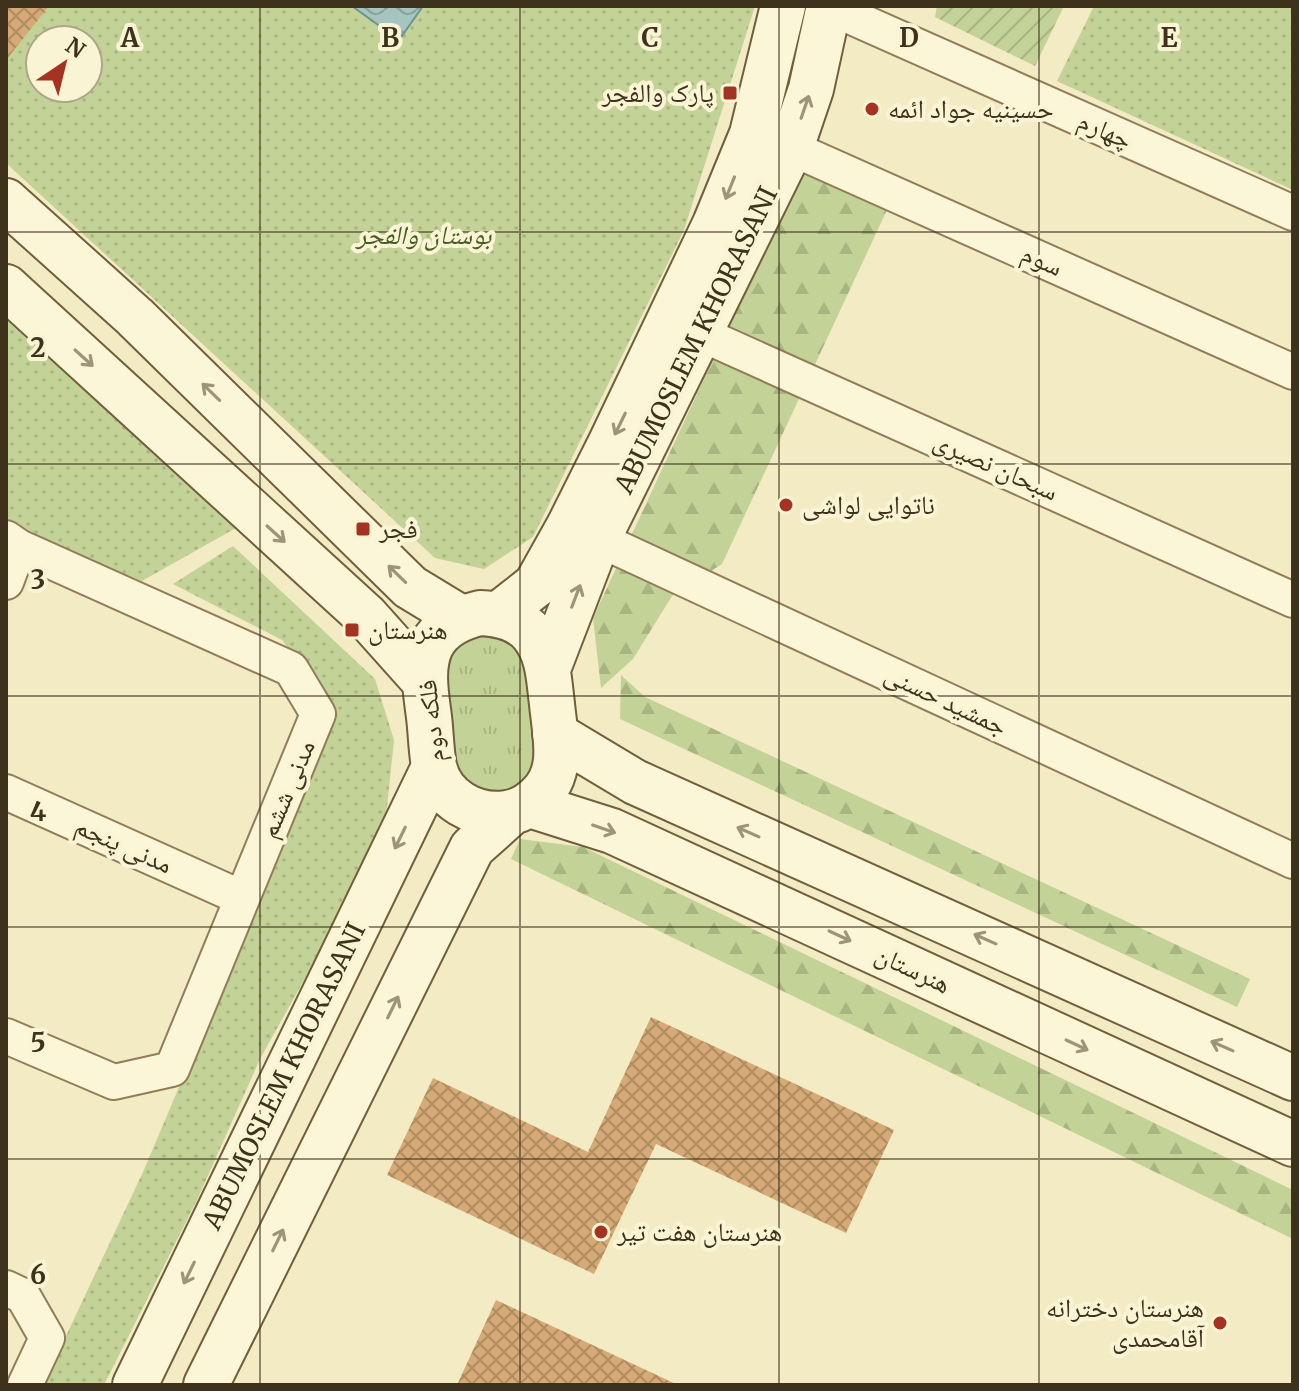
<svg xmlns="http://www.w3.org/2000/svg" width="1299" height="1391" viewBox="0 0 1299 1391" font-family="Merriweather,'Noto Naskh Arabic',serif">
<defs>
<pattern id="grass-tufts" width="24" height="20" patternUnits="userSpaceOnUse" patternTransform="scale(2)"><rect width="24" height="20" fill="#c3d296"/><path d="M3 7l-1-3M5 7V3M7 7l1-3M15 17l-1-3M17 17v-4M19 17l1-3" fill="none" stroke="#a9b581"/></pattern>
<pattern id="forest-firs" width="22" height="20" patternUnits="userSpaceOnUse" patternTransform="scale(2)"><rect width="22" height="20" fill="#c3d296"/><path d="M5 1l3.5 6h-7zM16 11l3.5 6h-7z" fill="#a9b581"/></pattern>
<pattern id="park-dots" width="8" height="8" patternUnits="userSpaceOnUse" patternTransform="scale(2)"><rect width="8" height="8" fill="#c3d296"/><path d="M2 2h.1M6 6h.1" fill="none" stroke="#a9b581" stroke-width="1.8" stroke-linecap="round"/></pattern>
<pattern id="garden-furrows" width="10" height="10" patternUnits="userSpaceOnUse" patternTransform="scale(2)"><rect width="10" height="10" fill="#c3d296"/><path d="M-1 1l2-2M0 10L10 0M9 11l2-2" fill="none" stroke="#a9b581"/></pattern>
<pattern id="water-waves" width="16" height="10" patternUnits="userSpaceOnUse" patternTransform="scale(2)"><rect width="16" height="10" fill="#a6c5c0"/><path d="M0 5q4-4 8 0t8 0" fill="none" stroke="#89a19b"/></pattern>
<pattern id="building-cross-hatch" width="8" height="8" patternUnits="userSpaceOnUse" patternTransform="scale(2)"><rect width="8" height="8" fill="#d5aa76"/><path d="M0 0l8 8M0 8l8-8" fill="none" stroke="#ae8b60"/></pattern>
</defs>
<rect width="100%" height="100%" fill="#f3ebc4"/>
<path fill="url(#grass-tufts)" d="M466,633L513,636L530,655L536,726L534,774L523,787L493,797L452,779L439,680L451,645Z"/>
<path fill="url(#forest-firs)" d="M807,157L893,197L722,564L672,596L633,659L601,688L593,618Z
M621,675L645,697L1250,979L1237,1007L620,719Z
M520,839L583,847L1293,1190V1239L511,859Z"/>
<path fill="url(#park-dots)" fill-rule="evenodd" d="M6,6H755L684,230L533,537L484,569L435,558L6,163ZM40,40H88V88H40Z
M1094,6H1293V190L1057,81Z
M6,320L236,528L142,581L28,533L6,517Z
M233,546L375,679L394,740L385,826L329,935L260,1059L197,1200L104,1385H43L143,1172L321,753L336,711L282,640L173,584Z"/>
<path fill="url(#garden-furrows)" d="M937,6H1064L1035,66L935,17Z"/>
<path fill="url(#water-waves)" stroke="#6b9590" stroke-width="2" d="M352,6H423L399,40Z"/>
<path fill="url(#building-cross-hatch)" d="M6,6H49L6,60Z
M651,1017L894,1130L846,1233L656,1144L594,1274L387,1175L433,1078L588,1152Z
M496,1300L678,1385H457Z"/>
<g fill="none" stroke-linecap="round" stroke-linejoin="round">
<g stroke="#907d58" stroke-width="38">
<path id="minor" d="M829,7L1293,213
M791,148L1293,372
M699,333L1293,600
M6,538L19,547L291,669L318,714L172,1069L114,1082L6,1036
M598,539L1293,861
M6,582L19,547
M6,792L242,898
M6,1288L23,1296L47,1338L25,1385"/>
</g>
<g stroke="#715e3b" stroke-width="48">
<path id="secondary" d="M6,201L135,317L410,587L461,618
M6,287L366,616L425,682
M480,613C500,614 520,618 533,635C549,655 549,681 552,704C555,736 565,772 539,796C530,805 520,811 507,813C475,818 441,799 434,766C431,750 431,733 429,717C426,694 421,668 431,646C441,626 460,618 480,613Z
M499,614L536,585L569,526L611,442L715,224L752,134L783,6
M548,669L598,539L791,148L811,89L829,6
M555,734L635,782L1293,1078
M530,805L612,831L1293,1144
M135,1385L434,767
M206,1385L472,848L511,813"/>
</g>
<use href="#minor" stroke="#fcf6d8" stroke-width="34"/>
<use href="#secondary" stroke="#fcf6d8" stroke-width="44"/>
</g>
<defs><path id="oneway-shaft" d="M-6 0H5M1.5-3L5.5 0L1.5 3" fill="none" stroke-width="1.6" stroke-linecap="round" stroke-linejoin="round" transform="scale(2)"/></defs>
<g stroke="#9d947a">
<use href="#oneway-shaft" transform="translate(805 107) rotate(-71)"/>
<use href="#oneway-shaft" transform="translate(730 188) rotate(112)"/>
<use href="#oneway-shaft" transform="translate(84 358) rotate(42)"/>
<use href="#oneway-shaft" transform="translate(211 392) rotate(-136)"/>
<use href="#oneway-shaft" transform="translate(620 424) rotate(116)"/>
<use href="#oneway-shaft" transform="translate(276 534) rotate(42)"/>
<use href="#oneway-shaft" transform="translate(397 574) rotate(-136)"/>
<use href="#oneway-shaft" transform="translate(576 596) rotate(-69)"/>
<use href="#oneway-shaft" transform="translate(604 829) rotate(19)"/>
<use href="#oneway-shaft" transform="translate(748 832) rotate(-156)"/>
<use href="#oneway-shaft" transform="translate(400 838) rotate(116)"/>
<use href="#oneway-shaft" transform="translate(840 936) rotate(25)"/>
<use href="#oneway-shaft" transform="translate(985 939) rotate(-156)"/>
<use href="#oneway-shaft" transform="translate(393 1007) rotate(-64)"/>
<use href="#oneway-shaft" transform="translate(1077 1045) rotate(25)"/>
<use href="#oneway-shaft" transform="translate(1222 1046) rotate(-156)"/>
<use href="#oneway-shaft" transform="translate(278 1240) rotate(-64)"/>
<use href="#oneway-shaft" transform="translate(189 1273) rotate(116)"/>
</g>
<path fill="none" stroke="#3e321d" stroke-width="2" stroke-opacity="0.55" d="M260,6V1385M520,6V1385M779,6V1385M1039,6V1385M6,232H1293M6,464H1293M6,696H1293M6,927H1293M6,1159H1293"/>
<g fill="#a53321" stroke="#f9f4d4" stroke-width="3">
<rect x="722" y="85" width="16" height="16" rx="4"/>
<circle cx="872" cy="109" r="8"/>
<circle cx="786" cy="505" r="8"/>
<rect x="355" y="521" width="16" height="16" rx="4"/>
<rect x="344" y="622" width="16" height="16" rx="4"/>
<circle cx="601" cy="1232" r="8"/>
<circle cx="1220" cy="1323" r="8"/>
</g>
<g text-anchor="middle" stroke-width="8" stroke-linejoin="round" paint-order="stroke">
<g font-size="26" fill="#3e321d" stroke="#f9f4d4" text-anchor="start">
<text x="714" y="102" text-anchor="end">پارک والفجر</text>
<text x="888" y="118">حسینیه جواد ائمه</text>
<text x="802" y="514">ناتوایی لواشی</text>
<text x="379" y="538">فجر</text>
<text x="368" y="639">هنرستان</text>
<text x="617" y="1241">هنرستان هفت تیر</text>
<text x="1204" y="1317" text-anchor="end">هنرستان دخترانه<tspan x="1204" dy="30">آقامحمدی</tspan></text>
</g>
<g font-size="26" fill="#3e321d" stroke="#f9f4d4">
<text transform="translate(1105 130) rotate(24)" y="9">چهارم</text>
<text transform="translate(1042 260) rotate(24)" y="9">سوم</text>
<text transform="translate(696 340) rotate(-64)" y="9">ABUMOSLEM KHORASANI</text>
<text transform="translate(996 466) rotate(24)" y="9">سبحان نصیری</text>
<text transform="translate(946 700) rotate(25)" y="9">جمشید حسنی</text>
<text transform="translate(431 721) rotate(-96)" y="9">فلکه دوم</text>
<text transform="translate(287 789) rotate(-67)" y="9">مدنی ششم</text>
<text transform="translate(124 845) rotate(24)" y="9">مدنی پنجم</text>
<text transform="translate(913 969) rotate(25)" y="9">هنرستان</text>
<text transform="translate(284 1076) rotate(-64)" y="9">ABUMOSLEM KHORASANI</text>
</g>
<g font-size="26" font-style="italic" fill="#465d22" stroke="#f9f4d4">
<text x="424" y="244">بوستان والفجر</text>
</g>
</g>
<g font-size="26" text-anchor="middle" font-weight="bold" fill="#3e321d" stroke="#f9f4d4" stroke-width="8" stroke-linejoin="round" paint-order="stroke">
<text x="130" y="47">A</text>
<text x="390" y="47">B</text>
<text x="650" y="47">C</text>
<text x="909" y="47">D</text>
<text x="1169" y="47">E</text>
<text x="38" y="357">2</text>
<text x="38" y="589">3</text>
<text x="38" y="821">4</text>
<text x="38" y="1052">5</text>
<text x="38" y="1284">6</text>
</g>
<rect width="1299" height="1391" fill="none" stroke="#3e321d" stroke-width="16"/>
<g transform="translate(64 64) rotate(35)"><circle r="38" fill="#f9f4d4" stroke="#aea68b" stroke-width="2"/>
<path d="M0-6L14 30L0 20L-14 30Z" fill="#a53321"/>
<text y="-12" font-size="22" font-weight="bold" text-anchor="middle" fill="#3e321d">N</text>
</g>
</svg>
